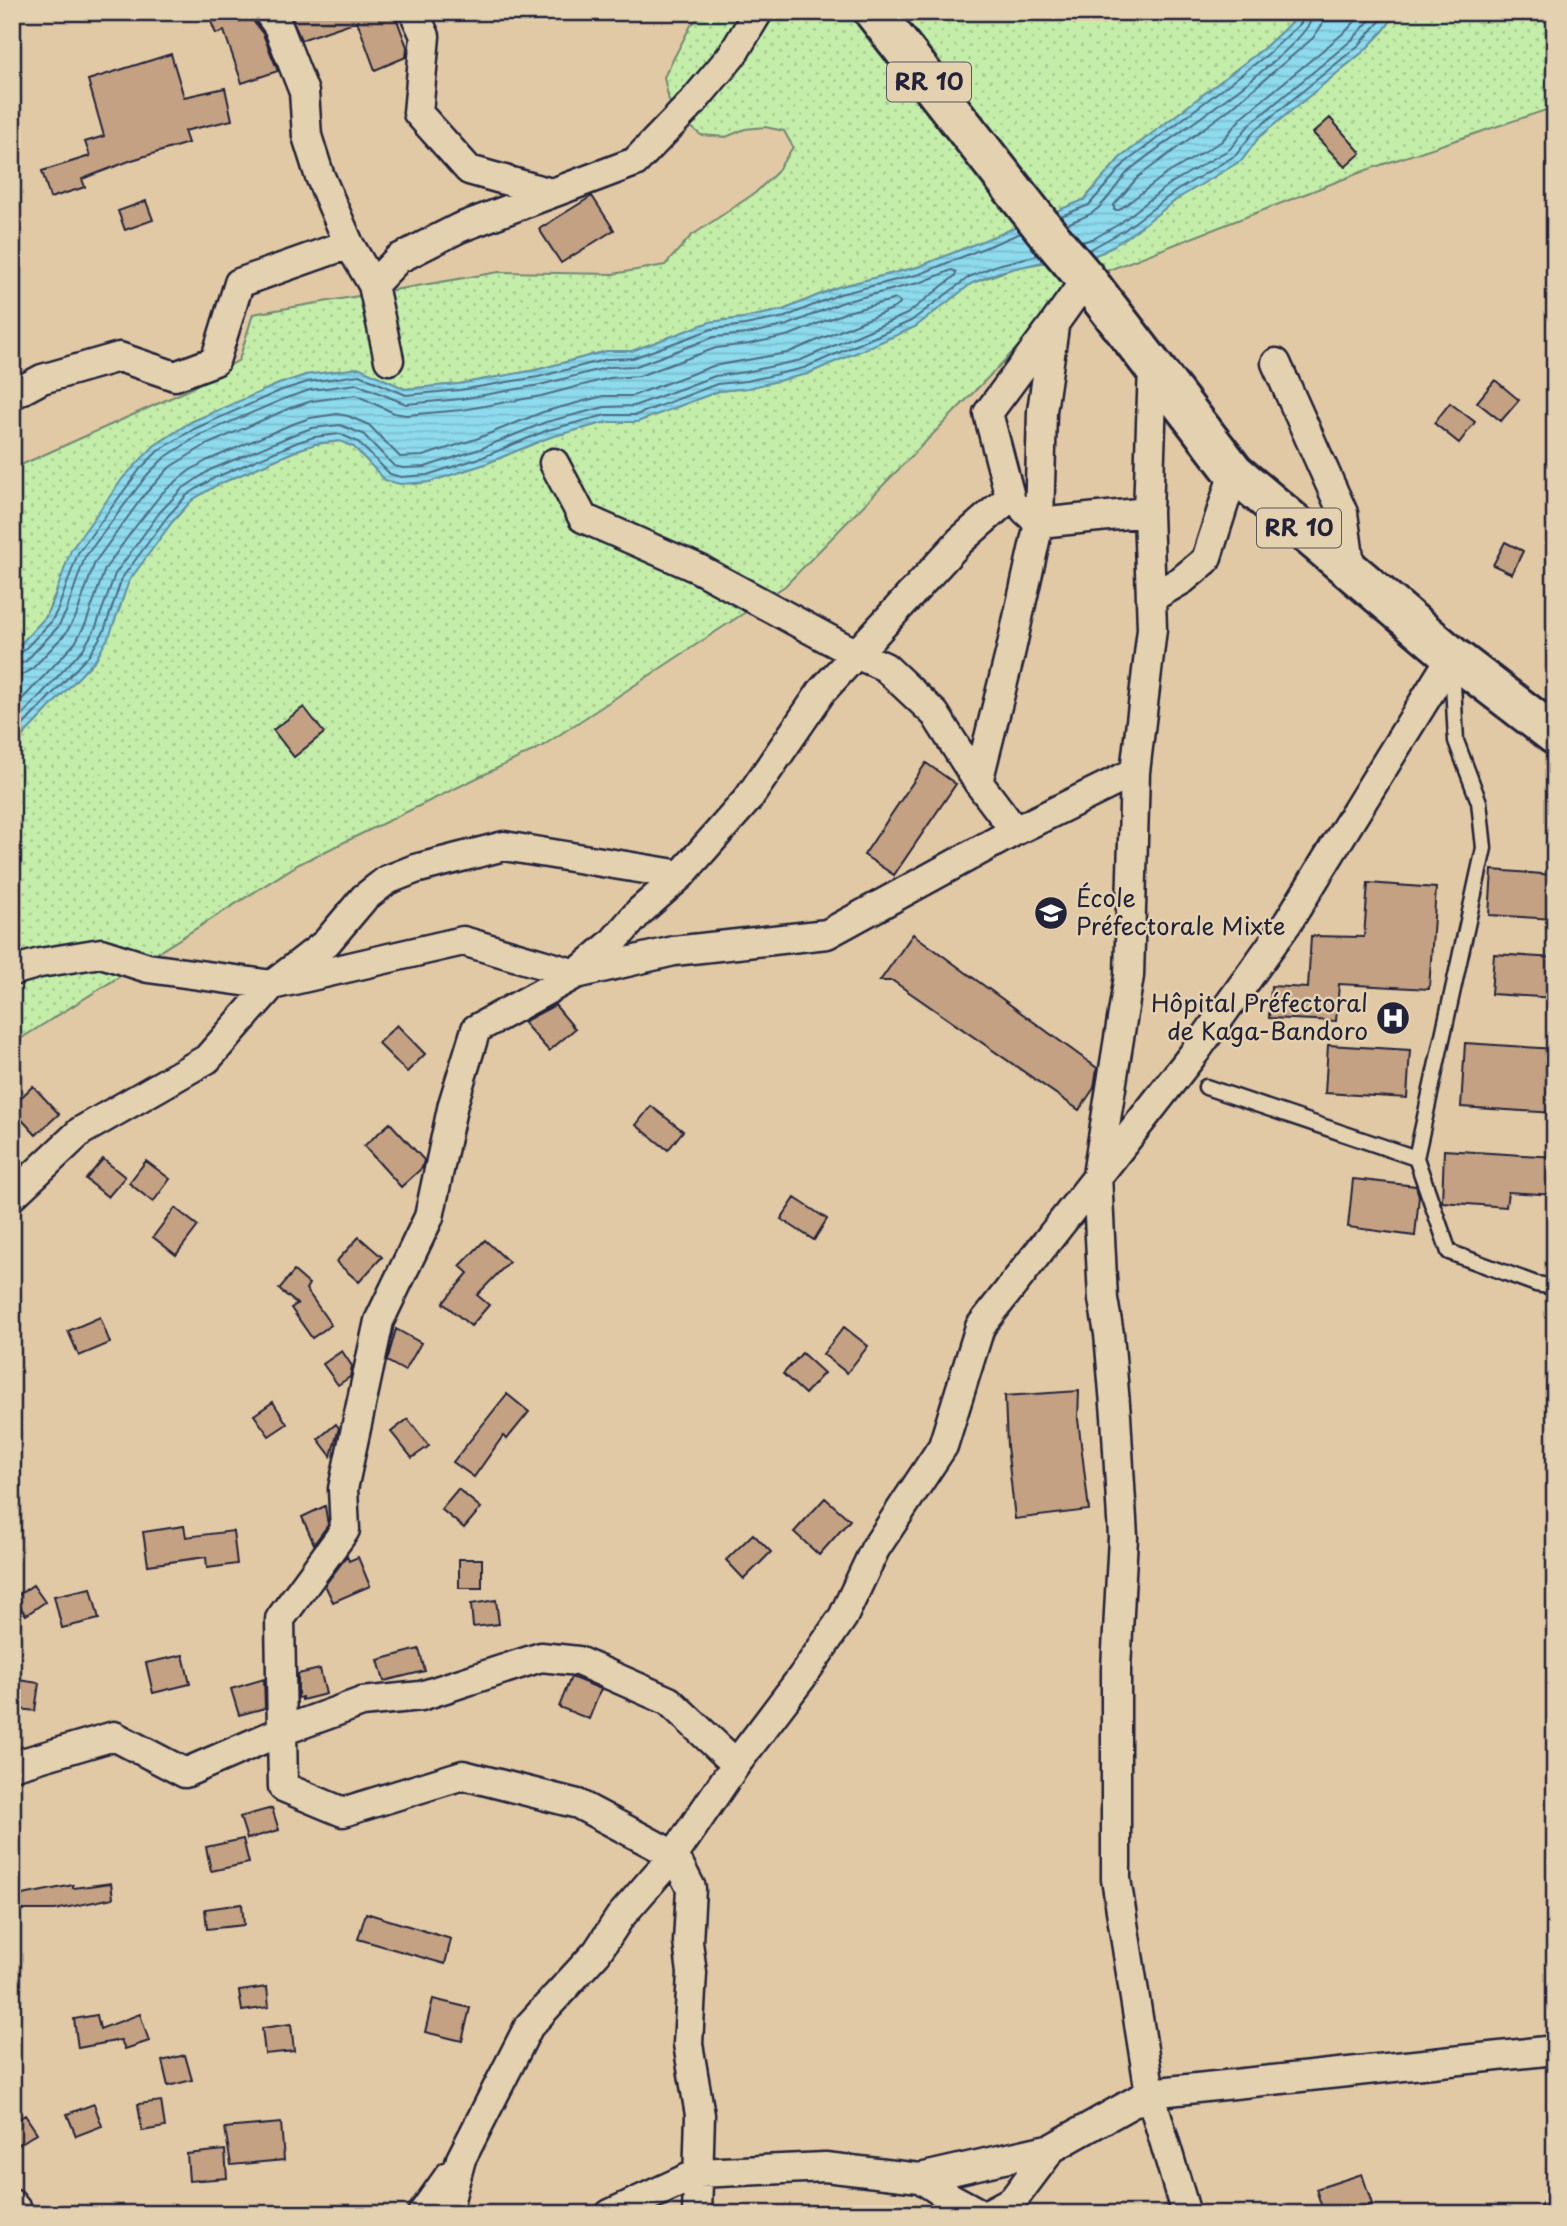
<svg xmlns="http://www.w3.org/2000/svg" width="1567" height="2226" viewBox="0 0 1567 2226" font-family="'Playpen Sans',sans-serif">
<defs>
<pattern id="grass-dots" width="8" height="8" patternUnits="userSpaceOnUse" patternTransform="scale(1.75)"><rect width="8" height="8" fill="#c3eda8"/><path d="M2 2h.1M6 6h.1" fill="none" stroke="#a7cb92" stroke-width="1.8" stroke-linecap="round"/></pattern>
<pattern id="water-rules" width="6" height="5" patternUnits="userSpaceOnUse" patternTransform="scale(1.75)"><rect width="6" height="5" fill="#8edbee"/><path d="M0 2.5h6" fill="none" stroke="#7abccd"/></pattern>
</defs>
<rect width="100%" height="100%" fill="#e1c9a5"/>
<filter id="ink" filterUnits="userSpaceOnUse"><feTurbulence type="fractalNoise" baseFrequency=".0143" numOctaves="2"/><feDisplacementMap in="SourceGraphic" scale="14" xChannelSelector="R" yChannelSelector="G"/><feConvolveMatrix kernelMatrix="1 2 1 2 8 2 1 2 1" color-interpolation-filters="sRGB"/></filter>
<g filter="url(#ink)">
<path fill="url(#grass-dots)" stroke="#728872" stroke-width="2" d="M705,12H1299L1295,19L1263,49L1120,158L1084,200L918,267L838,287L783,310L744,318L710,322L632,351H607L536,370L459,384L405,389L360,368L306,375L279,384L191,422L154,446L59,585L45,618L12,653V469L186,391L239,360L253,314L499,272L613,274L665,265L691,236L755,193L776,173L793,147L784,131L765,127L745,129L726,137L701,135L686,123L669,101L664,77L691,25Z
M1397,12H1555V107L1372,168L1083,280L785,586L541,747L299,864L12,1044V747L96,659L120,608L128,581L172,522L192,500L217,485L300,449L315,444L340,441L354,447L386,480L415,484L429,482L485,464L550,437L607,422H637L719,391L748,388L807,374L915,327L972,283L1014,268L1103,252L1127,237L1180,197L1242,160L1259,137L1364,51L1384,30Z"/>
<path fill="url(#water-rules)" stroke="#6391a6" stroke-width="2" d="M1299,12H1397L1384,30L1364,51L1259,137L1242,160L1180,197L1127,237L1103,252L1088,258L1042,262L999,272L972,283L915,327L807,374L748,388L719,391L637,422H607L550,437L485,464L429,482L400,484L385,480L354,447L340,441L315,444L300,449L217,485L192,500L172,522L129,581L110,634L96,659L12,747V653L45,618L51,607L71,550L123,478L154,446L191,422L279,384L306,375L360,368L405,389L459,384L536,370L607,351H632L710,322L744,318L783,310L838,287L918,267L1084,200L1120,158L1263,49L1295,19Z"/>
<g fill="none" stroke-linecap="round" stroke-linejoin="round">
<path stroke="#4d6c83" stroke-width="2" d="M1324,12L1322,25L1313,38L1231,108L1138,177L1114,205V210H1119L1165,175L1222,141L1242,117L1346,31L1364,12
M1061,216L1089,205L1125,163L1268,54L1301,23L1305,12
M1067,224C1075,220 1084,218 1092,213C1108,203 1117,182 1131,169C1163,141 1312,47 1314,12
M1082,242L1095,238L1119,224L1171,183L1230,149L1249,125L1353,39L1377,12
M1089,250L1123,231L1176,191L1236,155L1254,131L1359,45L1388,12
M12,657L20,654L51,622L58,609L78,553L140,469L158,451L194,429L282,390L308,382L359,375L406,395L460,390L538,377L608,359L633,358L712,329L745,325L785,317L840,294L920,274L1021,233
M12,666L25,662L58,627L66,612L85,557L147,475L164,458L198,436L286,398L310,390L357,384L406,404L461,399L540,385L609,367L636,366L714,337L747,334L788,325L843,302L922,282L952,270L956,272L955,276L907,314L801,360L746,372L715,376L634,406L605,407L546,422L480,449L425,467L403,468L394,466L363,434L340,425L312,428L295,434L210,470L182,489L160,512L115,574L96,627L83,649L12,726
M12,676L21,675L31,670L66,633L76,616L95,562L144,495L170,467L204,446L290,408L312,401L356,395L394,413L406,415L462,410L541,396L610,378L639,376L716,348L749,344L790,335L847,312L896,299L900,302L899,305L892,309L787,353L713,366L632,396H603L543,412L476,439L423,456L400,457L369,425L348,416L337,414L310,418L290,425L206,461L189,471L162,493L132,531L105,569L86,623L75,643L12,710
M12,737L90,654L104,631L122,578L167,517L187,495L214,478L298,442L314,437L340,434L358,442L390,474L401,477L427,475L483,457L548,430L606,415H636L717,384L747,381L804,368L911,321L969,277L997,265L1038,255"/>
</g>
<path fill="#c3a182" stroke="#22223b" stroke-width="2" d="M207,12H252L254,22L263,34L278,71L242,83L224,31L216,34Z
M289,12H394L407,47L406,57L375,70L357,21L301,40Z
M171,54L184,97L225,88L232,120L184,131L188,143L132,160L82,179L85,187L50,198L42,171L90,156L85,142L104,136L88,80Z
M1330,118L1361,153L1345,167L1313,133Z
M592,196L614,230L561,263L539,229Z
M146,201L153,220L125,230L118,211Z
M1495,380L1519,400L1501,421L1477,402Z
M1450,403L1475,422L1459,443L1434,423Z
M1505,542L1523,551L1512,574L1493,565Z
M304,707L324,733L294,757L273,730Z
M926,763L956,784L894,875L864,855Z
M1492,870L1555,875V919L1489,915Z
M1368,883L1436,888L1429,989L1339,984L1336,1021L1269,1018L1271,986L1308,988L1311,936L1364,937Z
M913,934L1097,1068L1094,1088L1079,1110L893,981H880Z
M1494,954L1555,958V998L1491,994Z
M555,1005L575,1029L549,1051L523,1022Z
M397,1025L425,1054L407,1072L378,1043Z
M1465,1043L1555,1049V1113L1461,1107Z
M1328,1045L1410,1050L1407,1098L1325,1093Z
M33,1086L59,1114L36,1135L12,1109V1106Z
M651,1106L683,1131L668,1150L636,1125Z
M390,1123L424,1160L422,1168L401,1187L364,1146Z
M1444,1150L1555,1157V1195L1508,1192L1506,1207L1442,1202Z
M103,1159L125,1177L108,1197L86,1179Z
M146,1161L170,1179L153,1202L129,1183Z
M1353,1179L1416,1186L1419,1196L1415,1236L1348,1227Z
M795,1198L827,1219L814,1240L781,1219Z
M175,1208L198,1226L176,1255L153,1237Z
M359,1237L382,1257L359,1282L336,1262Z
M485,1240L509,1262L477,1295L489,1305L471,1326L443,1303L468,1273L460,1266Z
M294,1271L309,1284L306,1289L331,1325L312,1338L291,1308L297,1304L279,1289Z
M100,1317L110,1343L79,1356L68,1331Z
M844,1327L868,1346L847,1373L823,1354Z
M396,1329L421,1343L405,1371L387,1361Z
M342,1351L352,1366L350,1377L338,1385L323,1364Z
M802,1353L824,1373L805,1394L783,1374Z
M1079,1391L1078,1419L1089,1510L1015,1519L1007,1446L1005,1396Z
M507,1394L529,1412L507,1439L503,1436L474,1477L453,1462Z
M273,1402L287,1424L269,1436L254,1415Z
M408,1419L429,1446L412,1458L391,1432Z
M336,1424L339,1428L331,1456L318,1439Z
M458,1489L481,1508L464,1528L441,1509Z
M825,1498L850,1520L819,1555L794,1532Z
M325,1506L328,1525L314,1544L302,1517Z
M184,1526L186,1537L233,1531L237,1564L207,1568L206,1557L148,1565L143,1532Z
M753,1534L771,1552L744,1579L726,1560Z
M347,1556L349,1561L358,1557L370,1586L333,1602L325,1585Z
M459,1559H482V1588H459Z
M33,1585L45,1602L26,1615L14,1598Z
M91,1588L99,1619L62,1628L54,1596Z
M496,1600L499,1624L473,1627L471,1604Z
M419,1649L425,1671L384,1681L378,1660Z
M183,1655L190,1684L153,1693L146,1663Z
M320,1669L326,1694L302,1700V1697L298,1698V1674Z
M571,1677L601,1689L589,1719L559,1707Z
M12,1679L39,1683L35,1711L12,1708Z
M264,1679L265,1708L239,1715L231,1689Z
M272,1808L279,1830L247,1839L240,1817Z
M243,1839L249,1863L211,1871L206,1847Z
M111,1883L113,1898L55,1910H12V1897L73,1885V1888Z
M242,1904L244,1925L207,1929L205,1909Z
M366,1913L451,1939L445,1964L358,1939Z
M267,1987L269,2007L242,2011L239,1991Z
M433,1999L470,2008L462,2041L425,2032Z
M140,2014L149,2041L125,2049L121,2040L78,2048L74,2019L97,2015L100,2029Z
M291,2024L294,2051L265,2054L262,2028Z
M185,2055L192,2080L168,2086L162,2061Z
M161,2101L165,2127L142,2131L138,2104Z
M94,2104L102,2126L76,2136L67,2114Z
M25,2115L37,2133L12,2149V2123Z
M281,2123L284,2160L231,2165L225,2128Z
M225,2150L227,2178L189,2181L187,2154Z
M1362,2174L1372,2204L1363,2207L1365,2214H1324L1316,2189Z"/>
<g fill="none" stroke-linecap="round" stroke-linejoin="round">
<g stroke="#22223b" stroke-width="19">
<path id="service" d="M1206,1087L1416,1158L1449,1252L1536,1284L1555,1287
M1416,1158L1484,848L1479,802L1456,741L1452,664"/>
</g>
<g stroke="#22223b" stroke-width="33">
<path id="minor" d="M268,12L278,26L304,92L307,136L319,174L349,244L373,285L389,360
M414,12L425,36L418,113L469,170L551,193
M373,285L398,259L459,228L635,162L692,103L733,54L758,12
M1276,363L1343,513L1351,572
M1153,366L1148,512L1152,629L1135,772L1129,976L1097,1175L1103,1299L1109,1334L1116,1416L1123,1537L1116,1669V1879L1150,2093L1186,2214
M12,395L42,379L119,357L175,376L215,361L239,283L349,244
M554,463L583,518L699,569L856,654L885,667L935,714L978,782L1015,831
M1025,510L1039,523L1148,512
M1151,598L1182,580L1206,560L1234,472
M978,782L1010,654L1039,523L1042,411L1054,327
M12,971L40,963L101,953L148,968L272,985L463,941L576,974L674,951L827,934L1015,831L1135,772
M12,1196L81,1131L207,1059L272,985L326,943L364,898L387,880L415,869L504,846L681,875
M12,1766L114,1736L185,1773L282,1731L362,1702L421,1696L541,1657L578,1661L669,1701L736,1764
M920,2178L946,2195L981,2214
M12,2204L20,2214
M422,2214L449,2176
M446,2214L461,2159L529,2026L597,1952L620,1917L674,1855L736,1764L802,1677L843,1617L875,1549L943,1446L980,1327L1195,1052L1288,922L1452,656
M610,2214L699,2173L825,2167L920,2178L1052,2148L1150,2093L1555,2050
M697,2214L700,2115L688,2044L692,1973L688,1942L691,1888L674,1855L578,1804L463,1775L343,1812L283,1787L280,1619L345,1530L343,1489L379,1321L429,1217L453,1104L476,1029L576,974L612,943L639,912L681,875L748,799L822,691L960,541L1010,497L988,413L1054,324L1086,279
M987,2214L1013,2200L1052,2148
M1554,2214L1555,2212"/>
</g>
<g stroke="#22223b" stroke-width="44">
<path id="primary" d="M874,12L1052,239L1086,279L1234,472L1452,656L1555,735"/>
</g>
<use href="#service" stroke="#e3d1af" stroke-width="14"/>
<use href="#minor" stroke="#e3d1af" stroke-width="28"/>
<use href="#primary" stroke="#e3d1af" stroke-width="38"/>
</g>
</g>
<defs>
<g id="school-disc" transform="scale(1.75)"><circle r="9.5" fill="#22223b" stroke="#e3d1af"/><path d="M0-5L7-2L0 1L-7-2ZM-4 1L0 2.5L4 1V4Q0 6-4 4Z" fill="#fff"/></g>
<g id="hospital-disc" transform="scale(1.75)"><circle r="9.5" fill="#22223b" stroke="#e3d1af"/><path d="M-5-5h3v3.5h4V-5h3V5h-3V1.5h-4V5h-3Z" fill="#fff"/></g>
</defs>
<g fill-rule="evenodd">
<use href="#school-disc" x="1051" y="913"/>
<use href="#hospital-disc" x="1393" y="1018"/>
</g>
<g text-anchor="middle" stroke-width="5" stroke-linejoin="round" paint-order="stroke">
<g fill="#e3d1af" stroke="#5c565e" stroke-width="2">
<rect x="887" y="62.5" width="84" height="39" rx="5"/>
<rect x="1257" y="508.5" width="84" height="39" rx="5"/>
</g>
<g font-size="23" font-weight="bold" fill="#22223b">
<text x="929" y="90">RR 10</text>
<text x="1299" y="536">RR 10</text>
</g>
<g font-size="24" fill="#22223b" stroke="#e3d1af" text-anchor="start">
<text x="1076" y="907">École<tspan x="1076" dy="28">Préfectorale Mixte</tspan></text>
<text x="1368" y="1012" text-anchor="end">Hôpital Préfectoral<tspan x="1368" dy="28">de Kaga-Bandoro</tspan></text>
</g>
</g>
<rect width="1567" height="2226" fill="none" stroke="#e3d1af" stroke-width="42"/>
<rect x="21" y="21" width="1525" height="2184" fill="none" stroke="#22223b" stroke-width="2.5" filter="url(#ink)"/>
</svg>
